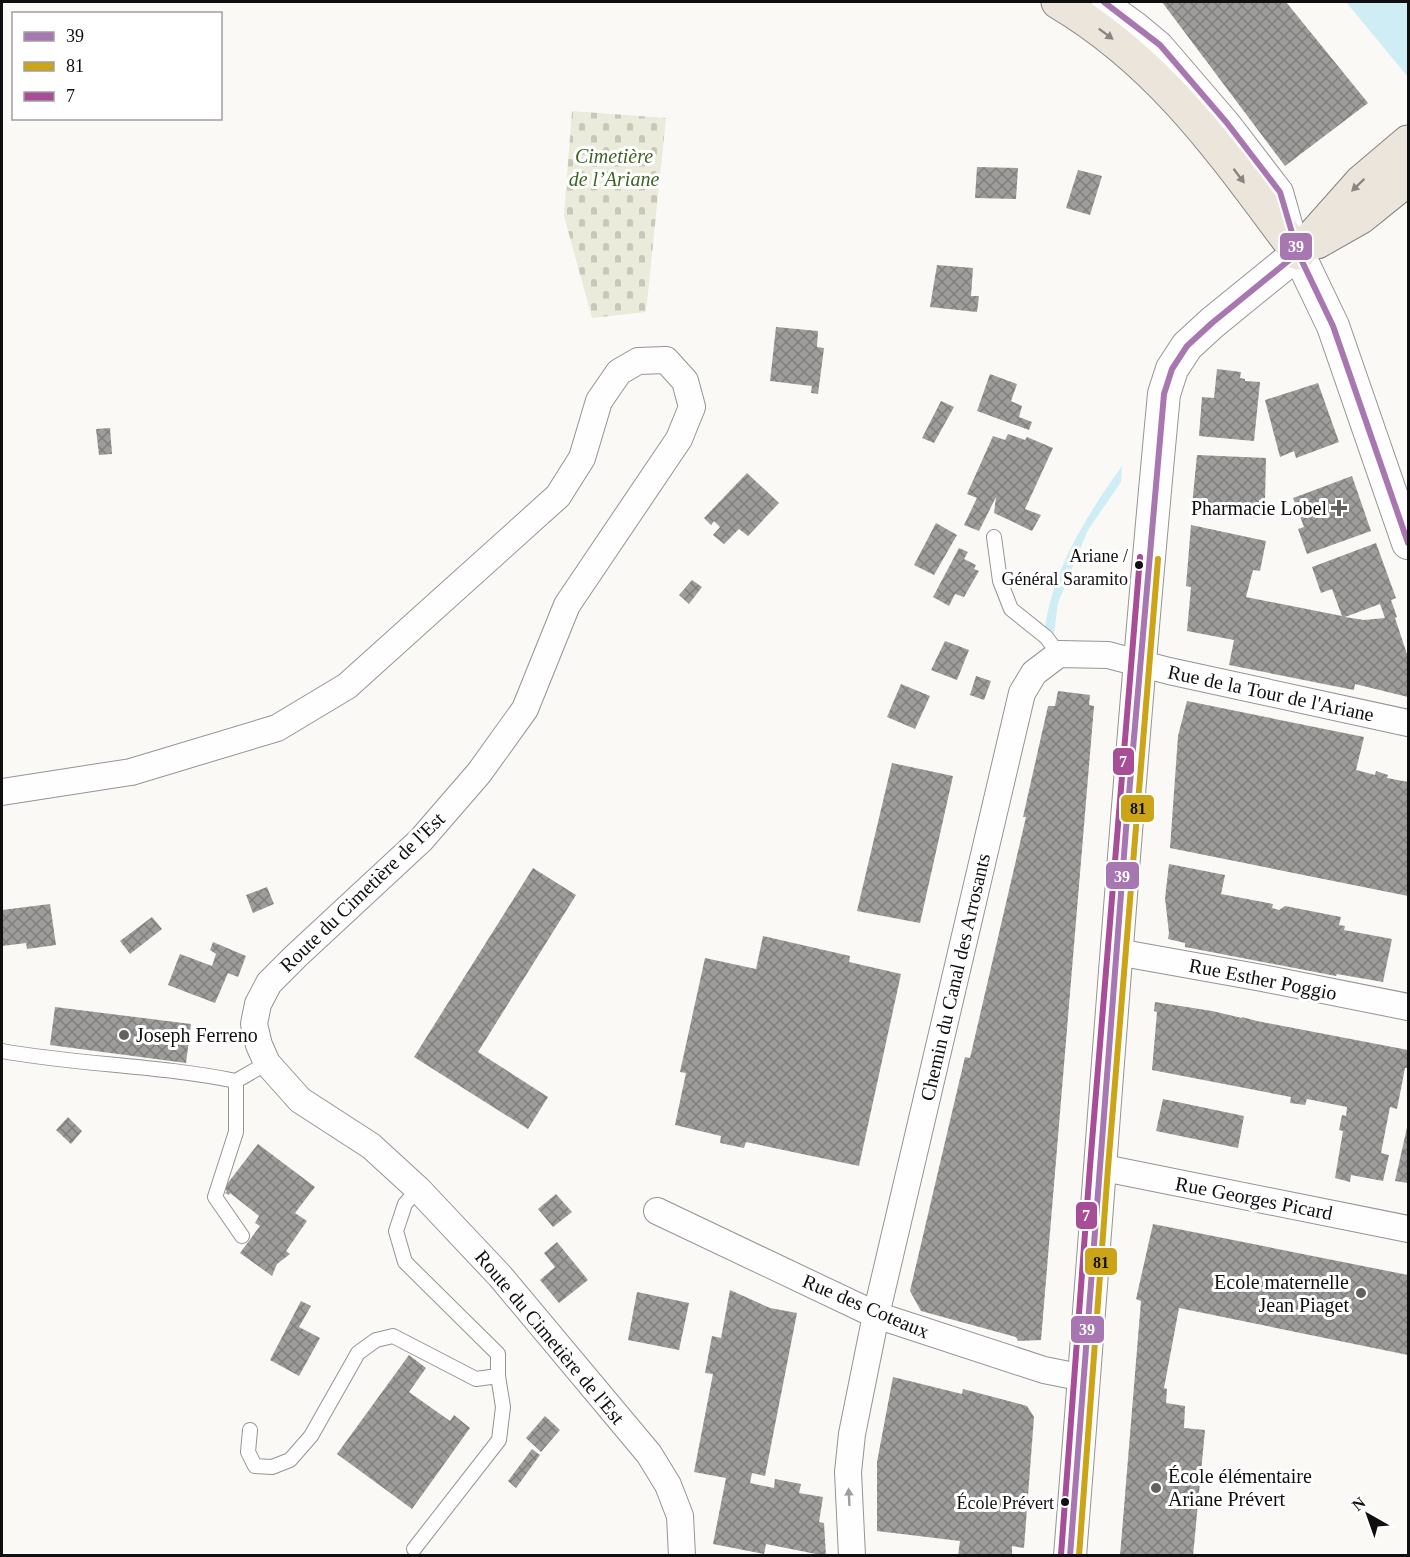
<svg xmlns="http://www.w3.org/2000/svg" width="1410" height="1557" viewBox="0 0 1410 1557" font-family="Georgia,serif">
<defs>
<pattern id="cemetery-stones" width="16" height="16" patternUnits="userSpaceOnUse" patternTransform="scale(1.5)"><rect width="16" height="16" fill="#eaebda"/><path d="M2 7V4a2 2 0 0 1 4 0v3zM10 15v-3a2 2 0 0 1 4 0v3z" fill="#c8c8ba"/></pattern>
<pattern id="building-cross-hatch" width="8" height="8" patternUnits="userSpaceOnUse" patternTransform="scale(1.5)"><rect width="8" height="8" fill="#9f9d9b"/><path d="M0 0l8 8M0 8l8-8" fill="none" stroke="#807e7d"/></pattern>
</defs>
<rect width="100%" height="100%" fill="#fbf9f6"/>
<path fill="url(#cemetery-stones)" d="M572,111L666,118L646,312L592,318L564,216Z"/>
<path fill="#ceedf4" d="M1346,2H1408V77Z
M1122,466L1121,482L1088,530L1074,563L1058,603L1054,633L1045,627C1054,567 1087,515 1122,466Z"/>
<path fill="url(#building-cross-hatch)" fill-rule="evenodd" d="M1162,2H1286L1368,103L1285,166Z
M977,167L1018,168L1016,199L975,198Z
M1078,170L1102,176L1090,215L1066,208Z
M937,265L973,268L971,296H979L977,312L930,307Z
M776,327L818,331L817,347L824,348L818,394L811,393L812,386L770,381Z
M1217,369L1241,372L1240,378L1245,379V381L1260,382L1254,441L1199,436L1202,397L1214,398Z
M990,374L1017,384L1011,401L1022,406L1019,417L1032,422L1029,430L977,411Z
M1318,383L1339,442L1296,458L1294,451L1280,457L1265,400Z
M941,401L954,407L934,443L922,438Z
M110,428L112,454L99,455L96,429Z
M1008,434L1025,440L1027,437L1053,448L1025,509L1041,515L1032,531L994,513L996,497L979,531L964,525L977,498L967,494L993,436L1005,440Z
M1197,455L1266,458L1265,500H1259V518L1191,516Z
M747,473L779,503L748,536L739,529L724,544L713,535L720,527L714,521L711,525L704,518Z
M1352,476L1371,531L1307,554L1298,529L1304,527L1293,498Z
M936,523L957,535L934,575L914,565Z
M1191,525L1266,541L1260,571L1253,570L1246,597L1342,616L1332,589L1321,593L1312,567L1376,543L1396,598L1391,600L1397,617L1395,618L1408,657V697L1355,684L1354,690L1229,665L1234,640L1187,631L1191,587L1186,586ZM1380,604L1385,618L1364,620L1345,617Z
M959,548L968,552L964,559L976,565L974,569L979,571L964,597L955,594L949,606L933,597Z
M692,580L702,587L689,604L679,595Z
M945,641L969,650L957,680L931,670Z
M976,676L991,681L984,700L970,695Z
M901,684L930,696L915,729L887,717Z
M1058,691L1090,695L1089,705L1094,706L1041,1340L1018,1341L1016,1337L921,1311L910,1291L965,1057L970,1058L1026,817H1023L1048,706H1055Z
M1187,701L1364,737L1356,770L1375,775L1376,771L1388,775L1387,778L1408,782V896L1170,848L1178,736Z
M892,763L953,776L920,923L857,911Z
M1169,864L1225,875L1221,894L1273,904L1272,908L1279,910L1285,906L1341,917L1339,925L1345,926L1344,930L1392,939L1383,982L1337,974L1336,976L1185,947V943L1168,939L1169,933L1165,898Z
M533,868L576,895L478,1052L548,1097L528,1129L414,1057Z
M267,887L274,904L253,913L246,895Z
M50,904L56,945L27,949L26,943L2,946V910Z
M152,917L162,929L130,954L120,941Z
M763,936L850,956L849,962L901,974L859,1166L746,1142L744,1148L720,1143L721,1136L675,1125L686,1073L680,1072L705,958L756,969Z
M213,942L246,956L238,977L228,973L215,1003L168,985L180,954L212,966L216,954L210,950Z
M1155,1002L1212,1011L1242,1018V1017L1257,1021L1408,1050V1068H1405L1397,1109L1390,1107L1381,1153L1389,1155L1383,1181L1351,1175L1350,1182L1335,1178L1343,1131L1339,1130L1342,1115L1346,1116L1347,1107L1307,1099L1305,1105L1290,1103L1291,1097L1152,1070L1157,1012L1154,1011Z
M55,1007L191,1024L186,1063L50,1045Z
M1163,1099L1244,1116L1238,1148L1156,1131Z
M68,1117L82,1131L71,1144L56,1130Z
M1408,1123V1183L1395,1181Z
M258,1144L315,1187L295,1213L307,1221L286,1251L290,1254L277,1264L272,1276L240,1253L260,1226L255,1223L259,1216L230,1193L229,1195L225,1193L227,1191L224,1188Z
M556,1194L572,1212L553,1227L538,1209Z
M1153,1224L1408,1275V1355L1179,1308L1164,1388L1167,1389L1166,1403L1185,1406L1184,1428L1205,1430L1193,1556H1120L1141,1301L1136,1299Z
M557,1242L588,1280L559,1303L540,1280L555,1267L544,1253Z
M730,1290L770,1308L797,1313L765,1476L752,1473L750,1483L774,1488L775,1479L801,1484L799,1493L823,1497L819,1522L824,1523L826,1556L766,1544L764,1554L713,1544L726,1478L694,1472L713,1374L705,1373L712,1336L721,1338Z
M637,1292L689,1303L679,1350L628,1340Z
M301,1301L311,1306L299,1327L320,1338L299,1376L270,1360Z
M409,1355L426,1368L409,1392L450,1421L454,1415L470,1428L412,1509L337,1454Z
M893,1377L962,1394L963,1389L1027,1406L1034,1417L1024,1548L1012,1546V1556H958L960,1541L877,1531V1462Z
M545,1416L560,1430L541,1452L526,1438Z
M532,1449L540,1455L516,1488L508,1481Z"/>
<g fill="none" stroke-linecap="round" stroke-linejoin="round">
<g stroke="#959493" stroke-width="16">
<path id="service" d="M994,537L1000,581L1011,609L1046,637L1059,654
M2,1051C79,1065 158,1065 236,1081
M242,1236L215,1197L236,1132V1081L267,1063
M250,1430L248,1452L255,1466L272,1467L290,1460L311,1436L358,1353L376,1340L393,1336L476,1379L498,1376V1354L405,1262L396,1231L405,1204L418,1189
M414,1549L499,1440L503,1407L498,1376"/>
</g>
<g stroke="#959493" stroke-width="28">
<path id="minor" d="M1104,2L1136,25L1160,45L1227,123L1280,192L1293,238
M2,792L131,772L277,728L347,686L558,496L582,458L599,401L619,372L638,361L666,360L685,381L692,407L679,439L567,605L525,709L479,773L421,840L296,956L269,983L258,1004L254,1024L259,1045L267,1063L300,1100L371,1146L418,1189L500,1276L649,1454L668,1485L680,1516L682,1556
M1117,952L1262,978L1408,1007
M1099,1167L1408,1229
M657,1211L876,1315L1044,1370L1084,1378
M852,1556L848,1472L852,1434L876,1315L1022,693L1034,673L1059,654L1108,655L1169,671L1408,723"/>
</g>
<g stroke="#959493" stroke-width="34">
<path id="tertiary" d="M1070,1556C1101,1168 1127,781 1164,394L1172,369L1187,346L1212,323L1298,253L1333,326L1408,543"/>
</g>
<g stroke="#838280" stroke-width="35">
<path id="primary" d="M1058,2C1164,65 1225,156 1298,253
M1317,242L1361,217L1408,179
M1298,253L1362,181L1408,142"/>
</g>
<use href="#service" stroke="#fefefe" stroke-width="14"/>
<use href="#minor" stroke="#fefefe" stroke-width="26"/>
<use href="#tertiary" stroke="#fefefe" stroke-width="32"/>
<use href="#primary" stroke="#ebe5dc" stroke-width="33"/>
<g stroke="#fff" stroke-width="10">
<path id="bus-1" d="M1104,2L1160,45L1227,123L1280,192L1298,253L1333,326L1408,543
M1070,1556L1126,829L1164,394L1172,369L1187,346L1212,323L1298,253"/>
</g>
<g stroke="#fff" stroke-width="10">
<path id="bus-2" d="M1079,1556L1108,1168L1158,559"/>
</g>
<g stroke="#fff" stroke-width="10">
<path id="bus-3" d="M1061,1555L1090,1166L1140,557"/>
</g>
<use href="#bus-1" stroke="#a877b2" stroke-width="6"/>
<use href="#bus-2" stroke="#cba417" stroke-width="6"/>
<use href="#bus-3" stroke="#a84d97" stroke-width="6"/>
</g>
<defs><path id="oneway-solid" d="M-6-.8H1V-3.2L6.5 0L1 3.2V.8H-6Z" transform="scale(1.5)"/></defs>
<g fill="#888580">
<use href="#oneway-solid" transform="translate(1106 34) rotate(37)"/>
<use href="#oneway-solid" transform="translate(1239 176) rotate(53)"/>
<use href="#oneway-solid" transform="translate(1358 185) rotate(136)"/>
</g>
<use fill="#9e9e9e" href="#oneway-solid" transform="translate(849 1497) rotate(-93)"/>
<g fill="#626160" stroke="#fff" stroke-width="2">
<path d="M1336 499h6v6h6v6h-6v6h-6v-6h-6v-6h6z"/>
<circle cx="124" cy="1035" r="6"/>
<circle cx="1361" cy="1293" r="6"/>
<circle cx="1156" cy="1488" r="6"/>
</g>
<g fill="#0f0f0f" stroke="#fff" stroke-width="2">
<circle cx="1139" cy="565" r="5"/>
<circle cx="1065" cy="1502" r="5"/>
</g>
<g text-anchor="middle" stroke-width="6" stroke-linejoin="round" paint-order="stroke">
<g font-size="18" fill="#0f0f0f" stroke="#fff" text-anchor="end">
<text x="1128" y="562">Ariane /<tspan x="1128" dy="23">Général Saramito</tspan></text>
<text x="1054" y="1509">École Prévert</text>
</g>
<g font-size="20" font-style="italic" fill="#3c6423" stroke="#fff">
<text x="614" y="163">Cimetière<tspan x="614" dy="23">de l’Ariane</tspan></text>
</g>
<g font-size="20" fill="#0f0f0f" stroke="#fff" text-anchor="end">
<text x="1327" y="515">Pharmacie Lobel</text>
<text x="136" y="1042" text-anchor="start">Joseph Ferreno</text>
<text x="1349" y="1289">Ecole maternelle<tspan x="1349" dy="23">Jean Piaget</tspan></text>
<text x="1168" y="1483" text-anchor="start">École élémentaire<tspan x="1168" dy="23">Ariane Prévert</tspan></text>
</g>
<g font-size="20" fill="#0f0f0f" stroke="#fff">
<text transform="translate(1271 693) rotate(12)" y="7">Rue de la Tour de l'Ariane</text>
<text transform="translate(362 892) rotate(-44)" y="7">Route du Cimetière de l'Est</text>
<text transform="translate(955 977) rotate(-77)" y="7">Chemin du Canal des Arrosants</text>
<text transform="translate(1263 979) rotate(11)" y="7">Rue Esther Poggio</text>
<text transform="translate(1254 1198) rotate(11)" y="7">Rue Georges Picard</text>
<text transform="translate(866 1306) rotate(23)" y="7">Rue des Coteaux</text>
<text transform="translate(550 1337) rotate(50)" y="7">Route du Cimetière de l'Est</text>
</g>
</g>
<g stroke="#fff" stroke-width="2">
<rect x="1279" y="232" width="34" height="29" rx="6" fill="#a877b2"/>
<rect x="1112" y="747" width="23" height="29" rx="6" fill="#a84d97"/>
<rect x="1120" y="794" width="35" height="29" rx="6" fill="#cba417"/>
<rect x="1105" y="861" width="35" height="29" rx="6" fill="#a877b2"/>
<rect x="1075" y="1201" width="23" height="29" rx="6" fill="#a84d97"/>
<rect x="1084" y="1247" width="34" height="29" rx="6" fill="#cba417"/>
<rect x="1070" y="1315" width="35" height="29" rx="6" fill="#a877b2"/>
</g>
<g font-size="16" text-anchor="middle" font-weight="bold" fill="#fff">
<text x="1296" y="252">39</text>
<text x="1123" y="767">7</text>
<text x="1122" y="882">39</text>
<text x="1086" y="1221">7</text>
<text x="1087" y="1335">39</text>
</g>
<g font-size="16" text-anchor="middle" font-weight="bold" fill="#111">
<text x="1138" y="814">81</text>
<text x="1101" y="1268">81</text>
</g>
<rect width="1410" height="1557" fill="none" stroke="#0f0f0f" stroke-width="6"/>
<rect x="12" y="12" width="210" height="108" fill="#ffffff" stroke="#9f9f9f" stroke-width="1.5"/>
<rect x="24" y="32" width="30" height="9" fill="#a877b2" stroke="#9f9f9f" stroke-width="1.5"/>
<text x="66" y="42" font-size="18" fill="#0f0f0f">39</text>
<rect x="24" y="62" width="30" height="9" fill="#cba417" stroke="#9f9f9f" stroke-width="1.5"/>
<text x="66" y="72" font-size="18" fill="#0f0f0f">81</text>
<rect x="24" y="92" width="30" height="9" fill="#a84d97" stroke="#9f9f9f" stroke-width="1.5"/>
<text x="66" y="102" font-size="18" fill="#0f0f0f">7</text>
<g transform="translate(1368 1515) rotate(320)" stroke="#ffffff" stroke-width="4.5" paint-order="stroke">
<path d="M0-4.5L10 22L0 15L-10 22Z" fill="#0f0f0f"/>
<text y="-9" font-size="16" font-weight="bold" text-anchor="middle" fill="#0f0f0f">N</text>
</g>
</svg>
